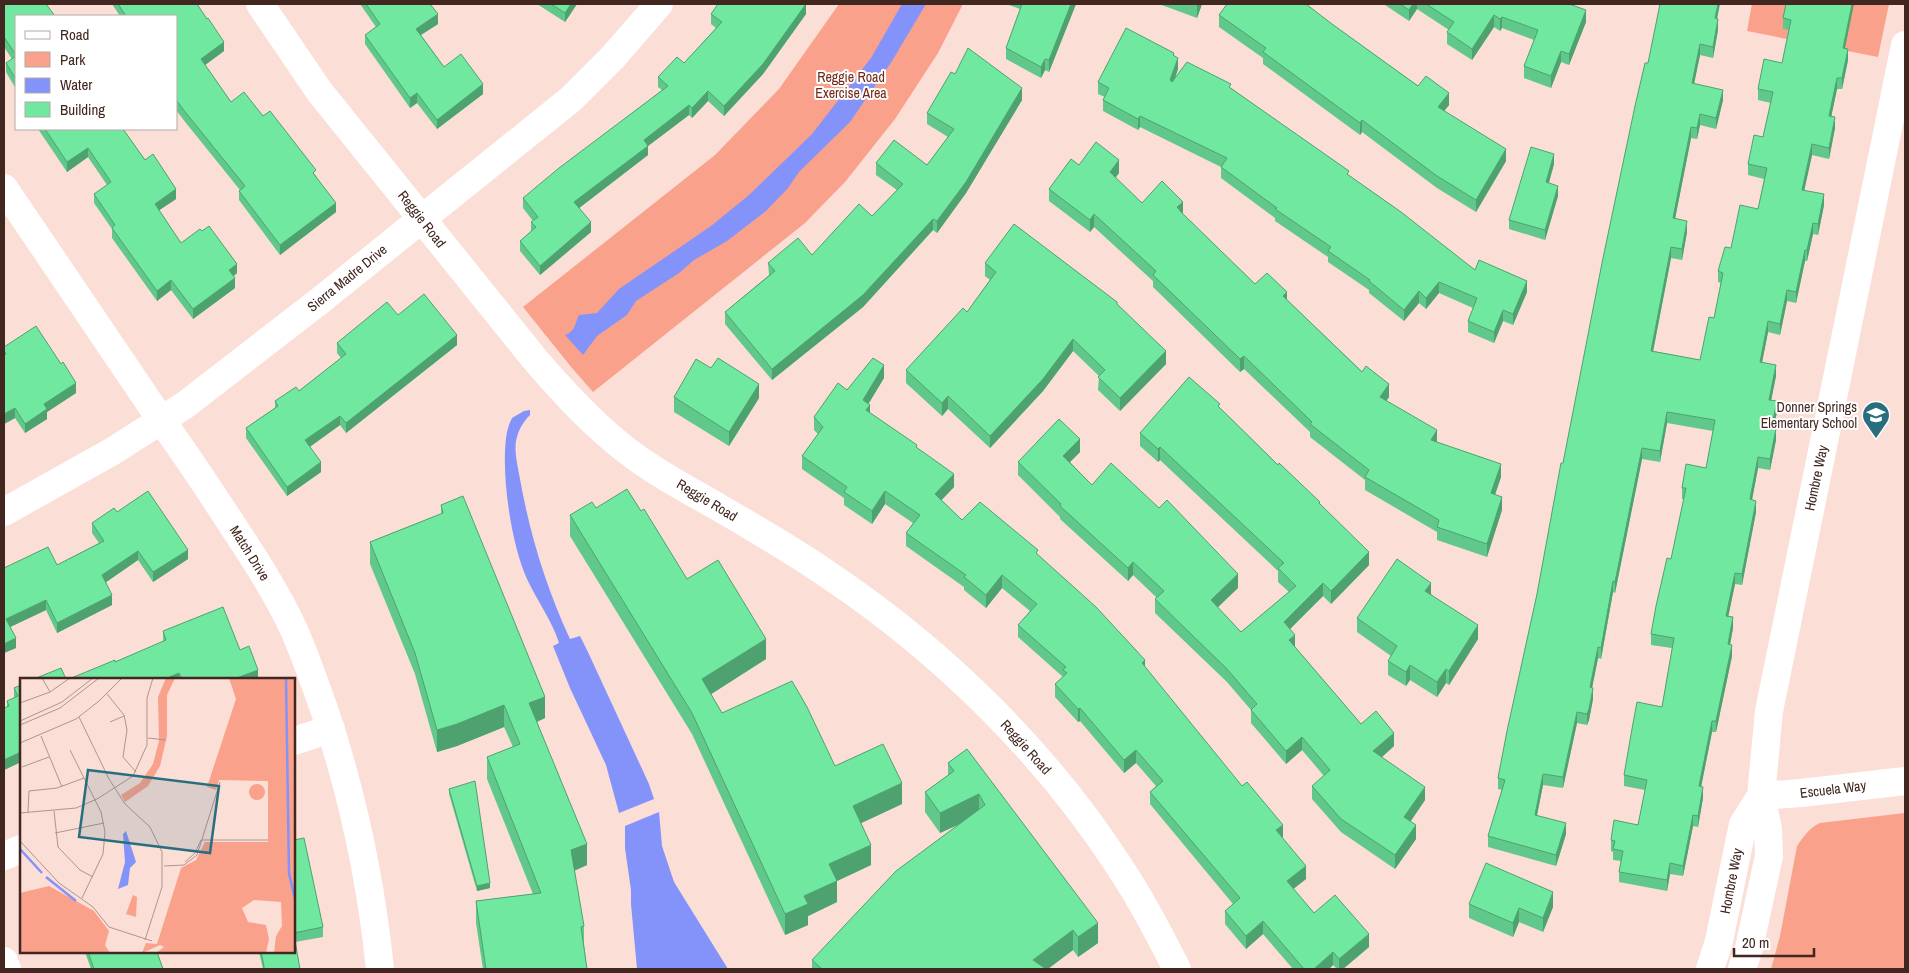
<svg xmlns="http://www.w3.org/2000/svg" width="1909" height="973" viewBox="0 0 1909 973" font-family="'Archivo Narrow',sans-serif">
<rect width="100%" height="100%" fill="#fbded6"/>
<path fill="#faa18b" d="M839,4H963L938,53L895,119L845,182L805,223L593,392L572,368L523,307L715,155L779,89Z
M1752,4H1889L1878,57L1747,31Z
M1905,813V969H1771L1780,936L1797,846C1804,836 1809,828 1820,823Z"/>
<path fill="#8393f9" d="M902,4H926L892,61L850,122L799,172L788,188L766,211L727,241L694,260L679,273L636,301L627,315L597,336L583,355L565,335C575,332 575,323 579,315L597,313L619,289L711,226L749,195L812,134L871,58Z
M530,410V415C524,421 519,429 517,437C513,449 518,467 520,479C530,535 546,587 570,639L580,636L587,650L649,784L654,799L619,813L606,765L570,688L553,646L559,643C552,620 537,601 527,579C511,544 500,470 507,432C508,427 510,422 512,418L524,411Z
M659,812L662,846L674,882L728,969H637L631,904V890L625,848V826Z"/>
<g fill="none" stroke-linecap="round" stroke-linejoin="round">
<path stroke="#fff" stroke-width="28" d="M260,4L319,91L533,357C561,390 591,423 626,450C654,472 687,489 718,507C756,529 794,551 830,576C943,652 1045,752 1119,866C1141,899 1159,934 1177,969
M4,188L161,420C186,454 208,488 231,523C254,558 277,593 294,630C306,657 315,684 325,712C353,796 371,881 380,969
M4,512L113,451L185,405L317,303L571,99L613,57L659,4
M294,741L331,729
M1761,796L1801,793L1905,781
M4,856L21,849
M4,961L7,969
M1710,969L1719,941L1743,824L1761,796
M1742,969L1749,948L1769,856L1768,829L1761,796L1769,711L1905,45"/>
</g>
<path fill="#60c88a" d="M4,4L16,16V89L6,72V63L12,59L4,47Z
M112,4H197L224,51L205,65L231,102L263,116L316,176L336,212L280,255L239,200V191L240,190L186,123L176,110V16H120Z
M360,4H430L438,24L421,35L444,67L483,94L437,129L417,103L410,108L365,44V35L376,27Z
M537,4H577L565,22Z
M1006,4H1076L1049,72L1045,70L1041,78L1006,59V48L1020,9Z
M1159,4H1202L1197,18Z
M1385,4H1569L1586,22L1569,65L1561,62L1551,88L1524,78V66L1534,40L1502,28L1500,31L1494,27L1472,60L1447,44V32L1449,30L1417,9L1409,21L1385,5Z
M1786,4L1845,48L1848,60L1842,89H1837L1831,117L1835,128L1829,159L1812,155L1804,190L1824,205L1818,235L1813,234L1807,261H1805L1796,303L1787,301L1780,335L1768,332L1762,362L1776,376L1771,400L1777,412L1773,429L1776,440L1770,470L1758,468L1752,500L1756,512L1742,585L1735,584L1728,617L1733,628L1730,645L1732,656L1716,732H1712L1701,787L1703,798L1698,827L1693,826L1683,876L1670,874L1667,891L1619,882V872L1621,861L1613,860V852L1611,851V840L1638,825L1645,790L1624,786V775L1662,707L1672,648L1651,645V634L1671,559L1684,499H1682V488L1706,468L1713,431L1667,423L1660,462L1642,459L1615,593L1613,592L1601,659L1598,658L1592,688L1593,699L1589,720L1587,725L1577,723L1563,788L1543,785L1537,815L1566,834L1556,866L1488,847V836L1502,790L1498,789V778L1537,594L1563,463L1648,63L1717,19L1718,30L1713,58L1700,55L1694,83L1723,100L1716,129L1700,125L1697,139L1691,138L1675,219L1687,232L1682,260L1671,258L1653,351L1700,360L1714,318L1721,283L1718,282V271L1731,248L1758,209L1764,179L1748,175V164L1763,137L1771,103L1758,100V89L1782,63L1789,30L1783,29V18Z
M711,14H806L763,74L724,116L708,101L692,118L689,115L648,146V155L579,208L591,232L540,275L520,251V241L531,232V222L533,221L523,208V198L662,90L658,87V77L684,63L716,28L711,24Z
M1219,15L1332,24L1418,86L1449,105L1444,111L1506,161L1476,212L1437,188L1362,132L1360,135L1263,64V58L1219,27Z
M1174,55L1178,69L1175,78L1231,88L1475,270L1527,292L1513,325L1503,321L1494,343L1468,332V321L1473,308L1439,293L1426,309L1419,303L1404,321L1369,293V290L1328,262V257L1275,221V218L1221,178V167L1140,127L1138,130L1103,111V100L1105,97L1098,94V82Z
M955,74L1022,100L966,193L937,233L933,230L863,307L772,380L725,324V312L769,275L768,263L812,255L872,216L897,190L876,175V163L927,165L948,137L927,124V113Z
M38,129H123L145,160L176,199L159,210L181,243L237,273L234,276L235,288L193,319L171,290L157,301L112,238V229L94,203V194L107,185L88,157L67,172Z
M1554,164L1549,183L1558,196L1545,240L1509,229V220Z
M1119,173L1115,178L1142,203L1183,214L1255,284L1287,300L1389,397L1386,401L1437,442L1501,477L1495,495L1502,510L1487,557L1437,540V532L1365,490V480L1310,437V432L1244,369L1240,372L1153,287V281L1094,227L1090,232L1049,201V189Z
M985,263L1117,304L1166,364L1120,411L1098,390L1099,376L1073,351L1043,391L990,448L948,409L942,416L906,383V370L967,312L990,280L985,276Z
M398,315L457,345L346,433L340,425L310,447L321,472L287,496L246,438V428L275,408V401L299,391L341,358L337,353V343Z
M4,347L76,393L47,412V419L25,433L15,418L4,424Z
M884,378L868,404L870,413L917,448L954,487L941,500L962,520L1038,555L1145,667L1282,838L1306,879L1293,889L1314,913L1369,947L1343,969H1337L1333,965L1329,969H1293L1263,934L1246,949L1225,924V911L1233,904L1150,804V792L1156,786L1136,763L1124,773L1080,721L1078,722L1055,697V684L1063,677L1018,637V625L1030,611L1002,588L986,608L964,590V587L906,546V533L913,523L885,504L872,524L844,505V498L802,469V456L818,434L814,430V417L847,390Z
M674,397L759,398L729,446L674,412Z
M1220,408L1278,465L1320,504L1369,565L1331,604L1323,596L1290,629L1295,647L1361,724L1394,746L1382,757L1425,800L1410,822L1416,839L1395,869L1341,832L1312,799V786L1324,776L1302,750L1286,764L1251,723V710L1227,682L1155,613V599L1157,598L1133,575L1128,581L1060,519V517L1018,475V462L1080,452L1070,462L1092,485L1238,588L1217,607L1241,632L1289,592L1278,582V571L1160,460L1158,462L1140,446V433Z
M441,505L545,718L537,722L587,865L574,871L584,926V944L587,969H483L476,923V901L533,894L487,779V757L513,747L504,727L457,746L437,752L415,674L370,564V542L441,514Z
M596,508L641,511L687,579L766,659L711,694L722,713L835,766L902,804L861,823L871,865L837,881V902L808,916V925L785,935L692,734L570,536V515Z
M117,512L188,559L153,582L138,560L106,582L112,605L57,633L46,610L10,627L16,648L4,653V568L57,565L99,543L92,533V523Z
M1431,594L1478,639L1449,685L1446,683L1437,697L1410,680L1406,686L1388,675V661L1391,656L1357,632V618Z
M163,631L240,650L258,679H69L115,662L163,642Z
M21,685V762L4,770V708L7,707V701L14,698V688Z
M967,749L1098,943L1078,957L1073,950L1047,969H812V960L962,823L940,833L925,812V792L948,775V763Z
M449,789L490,888L477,891L449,794Z
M294,840L323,927V937L295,942L300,969H263L259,952H294Z
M1469,904L1553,907L1543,932L1519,922L1513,937L1469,918Z
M85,952H157L163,969H91Z"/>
<path fill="#4ea270" d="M571,4H577L565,22V13Z
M806,4V14L763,74L724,116V106Z
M1071,4H1076L1049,72V60Z
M1197,4H1202L1197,18Z
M1413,4H1417V9L1409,21V10Z
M1718,4H1720L1715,29V18Z
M1852,4H1854L1843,58V48Z
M1586,10V22L1569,65V54Z
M438,14V24L416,38V29Z
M1494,15V27L1472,60V49Z
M1502,17V28L1500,31V19Z
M1718,19V30L1713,58V47Z
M224,42V51L201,68V59Z
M1700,44V55L1692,94V83Z
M1848,49V60L1842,89V78Z
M1561,51V62L1551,88V76Z
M1178,58V69L1170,92V80Z
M1045,59V70L1041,78V67Z
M1837,78V89L1829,127V116Z
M483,84V94L437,129V120Z
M1022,88V100L966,193L937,233V221Z
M1723,90V100L1716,129V118Z
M708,91V101L692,118V108Z
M417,93V103L410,108V98Z
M1449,93V105L1438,119V107Z
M689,105V115L648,146V155L574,212V202L644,140Z
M1700,114V125L1697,139V128Z
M1140,116V127L1138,130V119Z
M1835,117V128L1829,159V148Z
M1362,120V132L1360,135V123Z
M1691,127V138L1673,229V218Z
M1812,144V155L1802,201V190Z
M88,148V157L67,172V162Z
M1506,149V161L1476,212V200Z
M1554,154V164L1546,192V182Z
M1119,160V173L1110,185V172Z
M1558,186V196L1545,240V230Z
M176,189V199L155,213V204Z
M1824,194V205L1818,235V224Z
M1183,202V214L1177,207Z
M336,203V212L280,255V245Z
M1094,214V227L1090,232V220Z
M933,219V230L863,307L772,380V369Z
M1687,221V232L1682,260V249Z
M591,222V232L540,275V266Z
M1813,223V234L1807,261V250Z
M1671,247V258L1651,362V351Z
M1805,250V261L1796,303V292Z
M237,264V273L229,279V270Z
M235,278V288L193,319V309Z
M171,280V290L157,301V291Z
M1527,281V292L1513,325V314Z
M1439,282V293L1426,309V298Z
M1787,290V301L1780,335V324Z
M1419,291V303L1404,321V310Z
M1287,292V305L1283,296Z
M1503,310V321L1494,343V332Z
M1768,321V332L1760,373V362Z
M457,335V345L346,433V423Z
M1073,339V351L1043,391L990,448V436Z
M1166,351V364L1120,411V398Z
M1244,356V369L1240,372V359Z
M884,365V378L863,413V400Z
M1776,365V376L1769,411V400Z
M76,383V393L47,412V419L25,433V424L44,404Z
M759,384V398L729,446V432Z
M1389,384V397L1380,410V397Z
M948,396V409L942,416V403Z
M1777,401V412L1771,440V429Z
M870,405V418L866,410Z
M15,408V418L4,424V414Z
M1667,412V423L1660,462V451Z
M340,416V425L305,450V440Z
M1776,429V440L1770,470V459Z
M1437,430V443L1431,440Z
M1080,439V452L1063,469V456Z
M1160,447V460L1158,462V449Z
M1642,448V459L1615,593V582Z
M1758,457V468L1750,510V499Z
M321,462V472L287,496V487Z
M1501,464V477L1491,506V493Z
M954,474V487L935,507V494Z
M885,491V504L872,524V511Z
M1502,497V510L1487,557V544Z
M1756,501V512L1742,585V574Z
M188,550V559L153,582V572Z
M138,551V560L102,585V575Z
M1369,552V565L1331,604V591Z
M1133,562V575L1128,581V568Z
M1735,573V584L1726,627V616Z
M1238,574V588L1211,614V600Z
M1002,575V588L986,608V595Z
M1613,581V592L1601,659V648Z
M1323,583V596L1284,635V622Z
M1431,583V597L1425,591Z
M112,595V605L57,633V623Z
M46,600V610L6,629V619Z
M1733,617V628L1728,655V644Z
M1478,625V639L1449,685V671Z
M1295,635V648L1289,640Z
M16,638V648L4,653V644Z
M766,639V659L702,700V679Z
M1732,645V656L1716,732V721Z
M1598,647V658L1590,698V687Z
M1145,660V673L1142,663Z
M1410,665V680L1406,686V672Z
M1446,669V683L1437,697V682Z
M258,670V679H234Z
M179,673V679H165Z
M1593,688V699L1589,720L1587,725V714Z
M545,697V718L529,725V703Z
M504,705V727L457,746L437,752V730Z
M1080,708V721L1078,722V709Z
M1577,712V723L1563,788V777Z
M1712,721V732L1699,797V786Z
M1394,733V746L1373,765V751Z
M1302,737V750L1286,764V751Z
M1136,750V763L1124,773V760Z
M21,752V762L4,770V760Z
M1543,774V785L1535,825V815Z
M902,783V804L853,827V806Z
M1425,787V800L1404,831V817Z
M1703,787V798L1698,827V816Z
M979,794V815L940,833V813Z
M1693,815V826L1683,876V866Z
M1566,823V834L1556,866V855Z
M1283,825V838L1276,830Z
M1416,825V839L1395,869V855Z
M587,844V865L571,872V850Z
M871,845V865L837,881V902L808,916V925L785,935V914L804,896L829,864Z
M1670,863V874L1667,891V880Z
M1306,866V879L1287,894V881Z
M490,883V888L477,891V886Z
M1553,892V907L1543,932V918Z
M1519,908V922L1513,937V923Z
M1263,921V934L1246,949V936Z
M1098,923V943L1078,957V937Z
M1073,930V950L1048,969H1033V960Z
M1369,934V947L1343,969H1339V959Z
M1333,952V965L1329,969H1314Z"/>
<path fill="#70e8a0" stroke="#4ea270" d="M4,4H46L55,16H16V55L4,37Z
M118,4H197L207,19L208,18L224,42L201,59L231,102L244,92L263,116L270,111L316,170L313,173L336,203L280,245L239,191L245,186L186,113L176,100V16H126Z
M366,4H430L438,14L416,29L444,67L461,54L483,84L437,120L417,93L410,98L365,35L380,24Z
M551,4H571L565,13Z
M718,4H806L763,64L724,106L708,91L692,108L689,105L644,140L648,146L574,202L591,222L540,266L520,241L536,227L531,222L538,217L523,198L559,168L668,86L658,77L677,57L684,63L722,22L711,14Z
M1022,4H1071L1049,60L1045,59L1041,67L1006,48Z
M1227,4H1306L1332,24L1418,86L1426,76L1449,93L1438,107L1506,149L1476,200L1437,176L1362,120L1360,123L1263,52L1266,48L1219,15Z
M1400,4H1413L1409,10Z
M1426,4H1569L1586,10L1569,54L1561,51L1551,76L1524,66L1538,30L1502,17L1500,19L1494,15L1472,49L1447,32L1454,22Z
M1660,4H1718L1715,18L1718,19L1713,47L1700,44L1692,83L1723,90L1716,118L1700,114L1697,128L1691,127L1673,218L1687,221L1682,249L1671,247L1651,351L1700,360L1709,317L1714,318L1723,273L1718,271L1725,247L1731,248L1740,205L1758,209L1767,168L1748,164L1754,135L1763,137L1773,92L1758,89L1764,59L1782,63L1791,20L1783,18L1786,4H1852L1843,48L1848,49L1842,78H1837L1829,116L1835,117L1829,148L1812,144L1802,190L1824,194L1818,224L1813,223L1807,250H1805L1796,292L1787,290L1780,324L1768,321L1760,362L1776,365L1769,400L1777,401L1771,429H1776L1770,459L1758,457L1750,499L1756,501L1742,574L1735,573L1726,616L1733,617L1728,644L1732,645L1716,721H1712L1699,786L1703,787L1698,816L1693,815L1683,866L1670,863L1667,880L1619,872L1623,851L1613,849L1615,841L1611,840L1614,820L1638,825L1647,780L1624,775L1632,729L1637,702L1662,707L1674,638L1651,634L1656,606L1667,558L1671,559L1686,488H1682L1686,464L1706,468L1715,420L1667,412L1660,451L1642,448L1615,582L1613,581L1601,648L1598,647L1590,687L1593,688L1589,709L1587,714L1577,712L1563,777L1543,774L1535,815L1566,823L1556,855L1488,836L1505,780L1498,778L1507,731L1537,594L1561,463H1563L1602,263L1635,106L1645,63H1648Z
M1126,28L1174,53L1173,55L1178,58L1170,80L1172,82L1187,62L1231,84L1229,87L1349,171L1347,174L1401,212L1475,270L1479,260L1527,281L1513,314L1503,310L1494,332L1468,321L1477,298L1439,282L1426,298L1419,291L1404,310L1369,281L1370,280L1328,251L1331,247L1275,209L1277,208L1221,167L1227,158L1140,116L1138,119L1103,100L1109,88L1098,82Z
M968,48L1022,88L966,182L937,221L933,219L863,295L772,369L725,312L775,271L768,263L798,238L812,255L859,204L872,216L903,184L876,163L894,140L927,165L954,129L927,113L951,72L955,74Z
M16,56V79L6,63Z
M45,129H123L145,160L153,154L176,189L155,204L181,243L200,229L202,231L209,226L237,264L229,270L235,278L193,309L171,280L157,291L112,228L115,225L94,194L111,182L88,148L67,162Z
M1096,142L1119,160L1110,172L1142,203L1162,181L1183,202L1177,207L1181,212L1255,284L1267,273L1287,292L1283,296L1362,372L1366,366L1389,384L1380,397L1437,430L1431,440L1501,464L1491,493L1502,497L1487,544L1437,527L1439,520L1365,477L1369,470L1310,424L1312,422L1244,356L1240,359L1153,275L1156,271L1094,214L1090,220L1049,189L1071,159L1079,165Z
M1531,147L1554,154L1546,182L1558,186L1545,230L1509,220Z
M1014,224L1117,302V304L1166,351L1120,398L1098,377L1105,370L1073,339L1043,379L990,436L948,396L942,403L906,370L963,308L967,312L996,272L985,263Z
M424,294L457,335L346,423L340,416L305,440L321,462L287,487L246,428L278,406L275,401L296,387L299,391L346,354L337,343L387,302L398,315Z
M36,326L61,364L63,362L76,383L44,404L47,409L25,424L15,408L4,414V355L6,354L4,351V347Z
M718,358L759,384L729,432L674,397L696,359L711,368Z
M873,358L884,365L863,400L870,405L866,410L917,445L916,447L954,474L935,494L962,520L980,502L1038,550L1036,553L1096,607L1145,660L1142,663L1242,786L1247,782L1283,825L1276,830L1306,866L1287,881L1314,913L1335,895L1369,934L1339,959L1333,952L1314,969H1304L1263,921L1246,936L1225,911L1240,898L1150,792L1163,781L1136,750L1124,760L1080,708L1078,709L1055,684L1067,673L1063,670L1066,667L1018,625L1037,604L1002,575L986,595L964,577L966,575L906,533L920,515L885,491L872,511L844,492L847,487L802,456L823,427L814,417L838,383L847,390Z
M1189,377L1220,404L1218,406L1278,465L1279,463L1320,502L1319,503L1369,552L1331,591L1323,583L1284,622L1295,635L1289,640L1361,724L1376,711L1394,733L1373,751L1425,787L1404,817L1416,825L1395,855L1341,819L1312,786L1330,770L1302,737L1286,751L1251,710L1257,704L1227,669L1155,599L1164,591L1133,562L1128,568L1060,506L1061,504L1018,462L1059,419L1080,439L1063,456L1092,485L1111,463L1159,508L1167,500L1238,574L1211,600L1241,632L1296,586L1278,568L1284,563L1160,447L1158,449L1140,433Z
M627,489L641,511L644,509L687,579L718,560L766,639L702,679L722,713L792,681L807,707L835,766L883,744L902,783L853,806L871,845L829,864L837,881L804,896L808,904L785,914L692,713L570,515L592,502L596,508Z
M148,491L188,550L153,572L138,551L102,575L112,595L57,623L46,600L6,619L16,638L4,644V568L48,547L57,565L104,541L92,523L114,508L117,512Z
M463,496L545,697L529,703L587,844L571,850L584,926L581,927L587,969H486L476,901L541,893L487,757L520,744L504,705L457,724L437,730L415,653L370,542L443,513L441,505Z
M1397,559L1431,583L1425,591L1478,625L1449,671L1446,669L1437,682L1410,665L1406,672L1388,661L1397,646L1357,618Z
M223,607L240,650L249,646L258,670L234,679H182L179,673L165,679H69L115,660V662L166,640L163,631Z
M61,668L66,679H34Z
M21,685V752L4,760V708L9,706L7,701L18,696L14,688Z
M967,749L1098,923L1078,937L1073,930L1033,960L1046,969H822L812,960L896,871L985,805L979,794L940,813L925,792L954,771L948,763Z
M475,781L490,883L477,886L449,789Z
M304,838L323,927L294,933V840Z
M1486,863L1553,892L1543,918L1519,908L1513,923L1469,904Z
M294,935L300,969H264V966L261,952H294Z
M88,952H157L163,969H94Z"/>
<defs>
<g id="school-pin" transform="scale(1.4375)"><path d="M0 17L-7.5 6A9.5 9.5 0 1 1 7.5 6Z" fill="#296e7e" stroke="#fff"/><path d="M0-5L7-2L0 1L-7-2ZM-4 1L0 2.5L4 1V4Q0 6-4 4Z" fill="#fff"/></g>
</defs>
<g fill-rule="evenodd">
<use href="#school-pin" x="1876" y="415"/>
</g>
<g text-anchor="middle" stroke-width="4" stroke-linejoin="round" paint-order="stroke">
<g font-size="14" fill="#712816" stroke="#fff">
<text x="851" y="82">Reggie Road<tspan x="851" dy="16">Exercise Area</tspan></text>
</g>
<g font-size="14" fill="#412720" stroke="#fff">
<text transform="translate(422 219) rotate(52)" y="5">Reggie Road</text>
<text transform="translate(347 278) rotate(-39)" y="5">Sierra Madre Drive</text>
<text transform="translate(1816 478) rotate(-78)" y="5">Hombre Way</text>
<text transform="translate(707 500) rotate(31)" y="5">Reggie Road</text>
<text transform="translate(250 553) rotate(58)" y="5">Match Drive</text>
<text transform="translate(1026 747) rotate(48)" y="5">Reggie Road</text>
<text transform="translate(1833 789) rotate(-7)" y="5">Escuela Way</text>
<text transform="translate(1731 881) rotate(-79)" y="5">Hombre Way</text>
</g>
<g font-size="14" fill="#412720" stroke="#fff" text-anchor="end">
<text x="1857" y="412">Donner Springs<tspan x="1857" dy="16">Elementary School</tspan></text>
</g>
</g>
<g transform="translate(20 678)">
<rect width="275" height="275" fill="#fbded6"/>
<path d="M146,0H155L147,17V58L140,88L128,108L105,124L101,117L120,105L133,86L139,63L138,19ZM209,0H275V275H254L256,258L262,248L261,224L234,222L222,230L228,244L246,247L249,261L246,275H136L144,269L140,267L122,275L126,265L137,266L161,190L176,182L185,164H248V103L199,102L196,112L187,109L216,21ZM229 114a8 8 0 1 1 16 0a8 8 0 1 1-16 0ZM29,208L74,233L89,253L85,267L90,275H0V215ZM113,217L117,219L116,239L106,236Z" fill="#faa18b"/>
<path d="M106,153L116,184L110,190L108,207L98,211L105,184L103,156Z" fill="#8393f9"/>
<path fill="none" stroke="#8393f9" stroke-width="2.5" d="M266,0L269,195L275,221M0,171L22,195M26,199L56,223"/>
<path fill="none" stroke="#b1958d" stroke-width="1" d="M22,0L30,14M87,16L104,37L107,52L103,79L116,94M0,25L30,14L50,0M59,39L89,101L105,126L130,149L142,174V209L125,262M0,43L42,24L73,0M90,44L104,38M0,47L40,30L79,0M21,58L42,109M128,60L146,62M0,65L56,41L79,23L102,0M50,72L81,134L85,154L83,176L62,220M2,89L29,79M34,133L38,169L60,192L73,199M8,134L9,113L37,110L64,100M0,135L56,130L77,121L113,98L127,67V20L133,0M35,155L84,145M182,162H248M0,163L39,205L73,229L89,249L132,263M165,184L175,175L181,162M144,188L164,187L177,177L200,104"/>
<path fill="#296e7e" fill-opacity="0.15" stroke="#296e7e" stroke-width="2.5" d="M68,92L199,108L190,175L59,159Z"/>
<rect width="275" height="275" fill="none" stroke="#412720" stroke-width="2.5"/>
</g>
<rect width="1909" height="973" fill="none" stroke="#412720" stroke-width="10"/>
<rect x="15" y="15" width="162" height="115" fill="#ffffff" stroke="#b3a9a6"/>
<rect x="25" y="31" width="25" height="8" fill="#ffffff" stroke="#b3a9a6"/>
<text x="60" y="40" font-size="15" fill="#412720">Road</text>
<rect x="25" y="52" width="25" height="15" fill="#faa18b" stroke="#b3a9a6"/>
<text x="60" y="65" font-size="15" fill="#412720">Park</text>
<rect x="25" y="78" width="25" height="15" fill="#8393f9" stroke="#b3a9a6"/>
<text x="60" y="90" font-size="15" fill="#412720">Water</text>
<rect x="25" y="102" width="25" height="15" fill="#70e8a0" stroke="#b3a9a6"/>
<text x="60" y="115" font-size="15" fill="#412720">Building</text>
<path d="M1734 948v8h80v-8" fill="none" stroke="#412720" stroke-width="2.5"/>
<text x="1742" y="948" font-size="15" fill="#412720" stroke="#ffffff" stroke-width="4" paint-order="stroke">20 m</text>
</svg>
